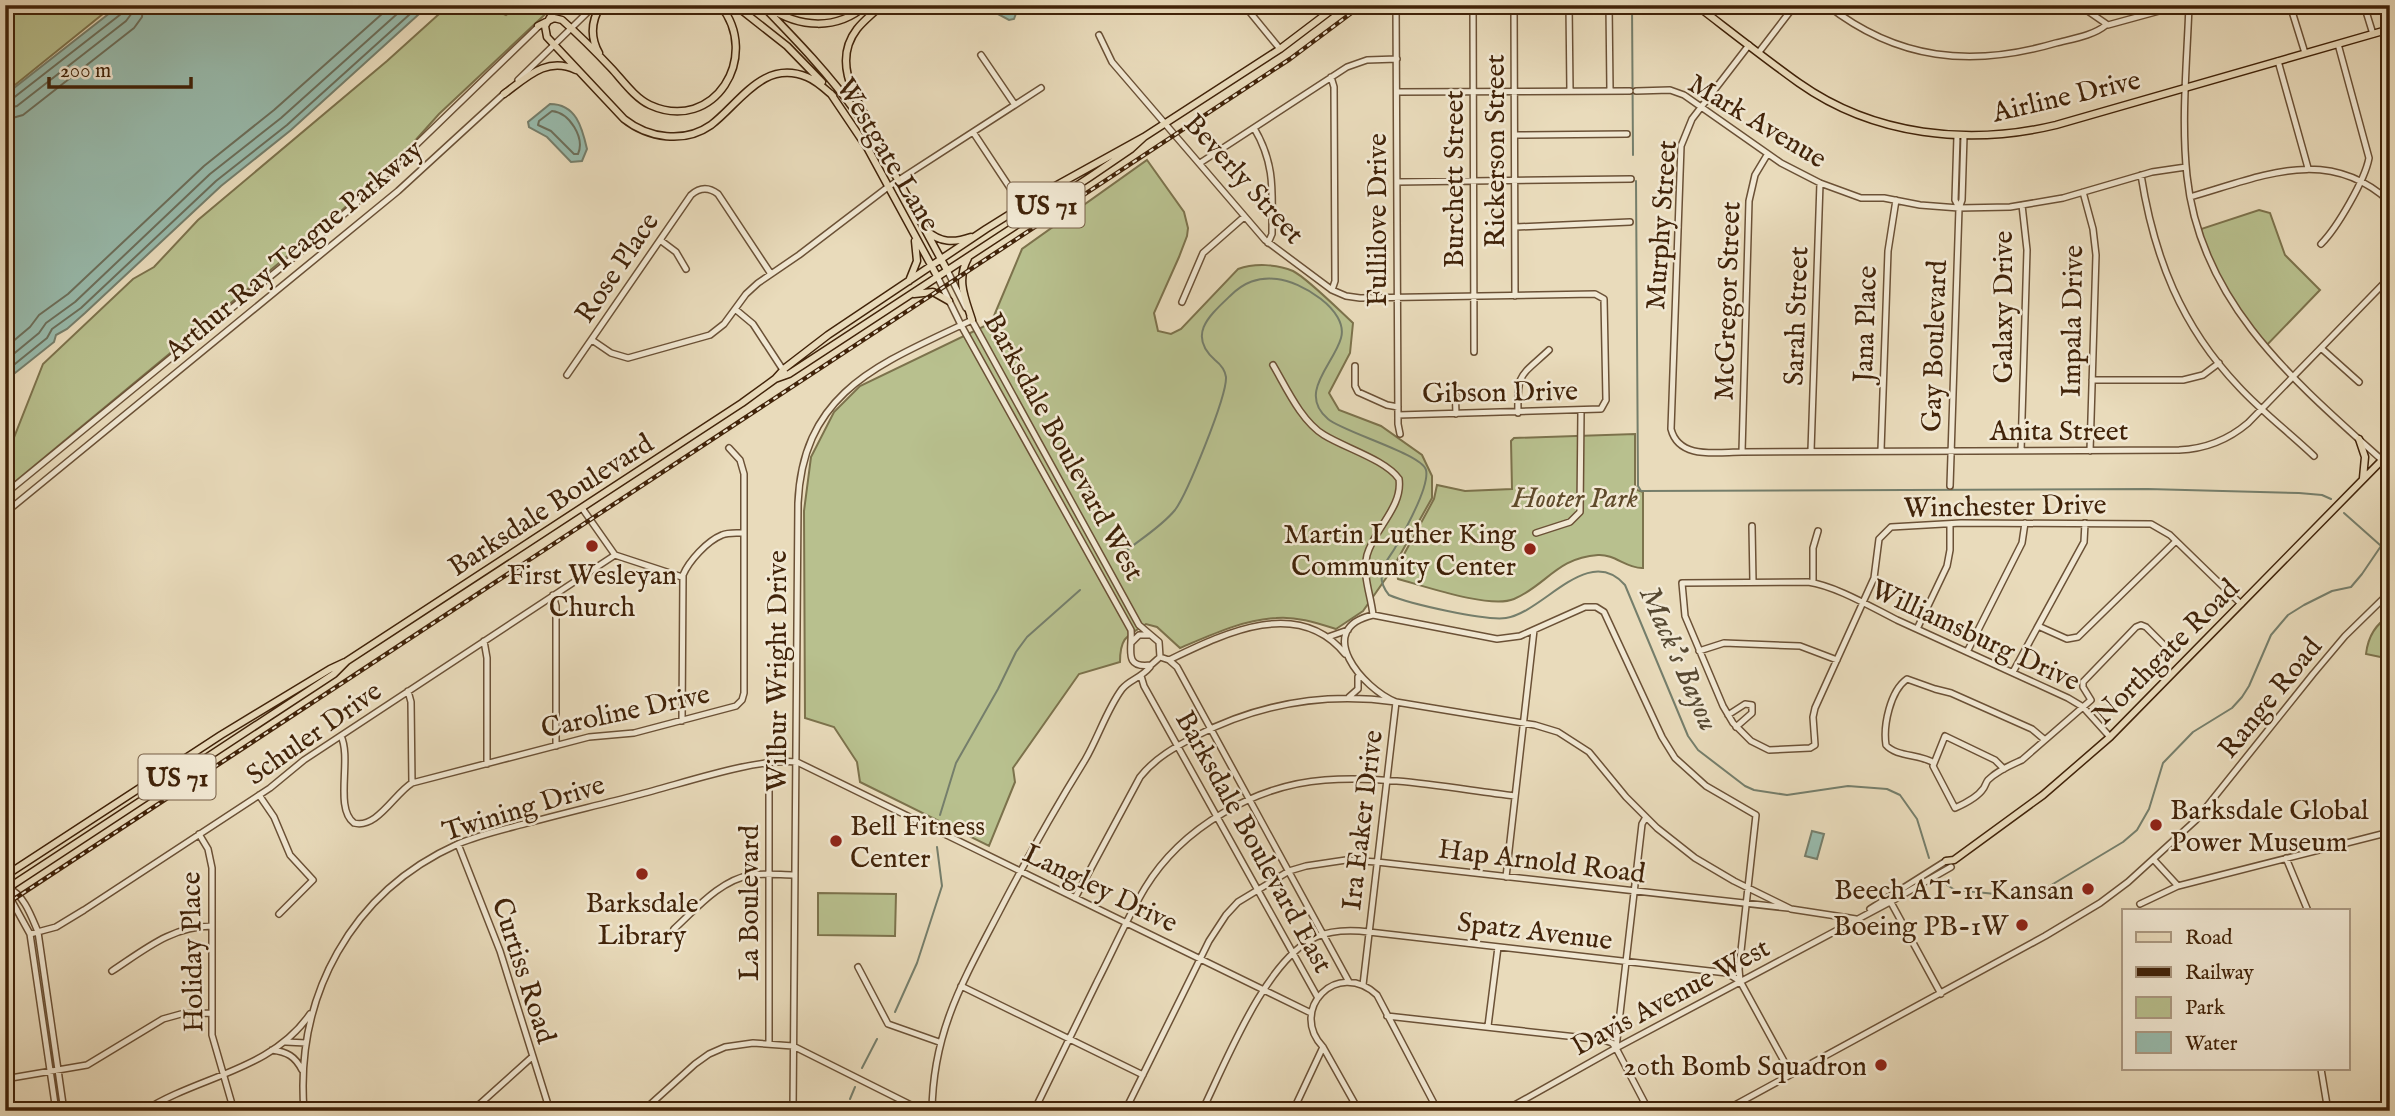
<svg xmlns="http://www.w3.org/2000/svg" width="2395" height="1116" viewBox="0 0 2395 1116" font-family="'IM FELL English',serif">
<rect width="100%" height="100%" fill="#e9dbbb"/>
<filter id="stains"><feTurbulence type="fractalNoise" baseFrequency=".00286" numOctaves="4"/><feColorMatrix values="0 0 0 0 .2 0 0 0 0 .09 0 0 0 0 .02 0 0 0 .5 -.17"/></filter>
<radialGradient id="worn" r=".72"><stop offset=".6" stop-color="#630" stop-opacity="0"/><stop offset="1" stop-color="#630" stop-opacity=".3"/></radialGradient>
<path fill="#b8c08e" stroke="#7c724c" stroke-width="2" d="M5,5H114L5,93Z
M449,5H484L506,15L520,5H555L439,114L413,143L337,215L5,490V453L9,450L43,364L133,279L154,267L198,220L387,61Z
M1147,160L1184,212L1188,228L1187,236L1179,257L1154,313L1158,331L1171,334L1181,329L1238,269C1254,263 1277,264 1293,271C1307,278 1340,311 1353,323L1350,353L1329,393L1339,410L1381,426L1422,455L1432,476V498L1391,571L1363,611L1336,629C1317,623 1296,616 1276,618C1242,620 1211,635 1180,648L1157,627L1146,624C1127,636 1120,637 1120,662L1079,674L1013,768L1015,782L989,846L860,782L857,762L834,727L805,718L804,511L811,457L834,412L860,386L991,323L1022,249Z
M2259,210L2270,213L2285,255L2320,290L2264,348L2218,281L2198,230Z
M1635,434V485L1637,490L1643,492V568C1627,569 1615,554 1598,555C1556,558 1547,585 1514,599C1490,609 1424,586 1398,579L1396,569L1434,499L1437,485L1465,491L1512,489L1511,441L1514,438Z
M2390,616V659L2366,654C2368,637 2375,624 2390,616Z
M818,893L896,894L895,936L818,935Z"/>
<path fill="#98bbad" stroke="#757e6b" stroke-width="2" d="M120,5H429L291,130L221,186L85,313L67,329L56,335L54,342L5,381V95Z
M981,5H1019L1014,19L1009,20Z
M550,104C576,104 582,127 587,149L582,161L571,162L547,137L529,127L528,122Z
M1812,831L1824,834L1817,859L1805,856Z"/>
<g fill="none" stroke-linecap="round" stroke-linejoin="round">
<path stroke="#6c6f5b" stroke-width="2" d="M5,100L12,99L121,14L124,5
M5,109L17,106L126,21L132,13L133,5
M552,111C570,113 585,138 578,154H574L551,131L538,125L539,121Z
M5,120L23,115L134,28L142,17L143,5
M5,348L30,327L39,315L68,294L204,166L274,110L392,5
M5,361L39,333L46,323L75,302L210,174L281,118L407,5
M5,372L47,338L52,329L81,308L216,181L287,125L420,5"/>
<path stroke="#757e6b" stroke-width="2" d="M1632,5L1633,155
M1636,181L1638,486L1641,491L2148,489L2299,493L2322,495L2331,499
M2344,513L2380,545
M1126,551C1142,538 1162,526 1175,510C1187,494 1227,396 1226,377C1225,370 1220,364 1215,360C1187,335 1209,316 1230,296C1244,282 1258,277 1277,279C1300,281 1349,310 1341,338C1334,364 1297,393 1328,419C1343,432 1422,454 1426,470C1430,487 1404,532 1395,548C1391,555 1384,563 1382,571C1380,580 1384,589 1389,595C1410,604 1485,621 1506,618C1544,612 1588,543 1625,585L1688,736L1698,750L1745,786L1754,790L1787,795L1848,786L1887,789L1900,795L1917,819L1929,858
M940,815L956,763L998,689L1016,652L1027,637L1080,590
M1943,880L1947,885L1955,890L2016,896L2048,887L2123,842L2137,830L2149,809L2163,763L2193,732L2232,708L2242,697L2249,686L2271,635L2288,615L2304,605L2332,591L2351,587L2362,574L2381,546L2390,541
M895,1012L917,963L942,886L937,847
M862,1068L877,1039
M850,1099L855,1087
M842,1110V1111"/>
<path stroke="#957f62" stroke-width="12" d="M2171,1111H2194"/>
<g stroke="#6b5136" stroke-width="8">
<path id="minor" d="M1244,5L1280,49
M1396,5L1398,424L1400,434
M1473,5L1474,352
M1514,5L1515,296
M1569,5L1570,91
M1609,5L1610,90
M1827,5C1897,60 1971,68 2056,43C2071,39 2093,36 2106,25
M2079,5L2108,25L2181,5
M2189,5C2187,62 2181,120 2187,176C2200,302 2294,381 2382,460
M2290,5L2305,53
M2364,5L2373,34
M1099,35L1112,62L1265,240L1332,290L1346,296L1360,298L1595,294L1604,299L1606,400L1601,409L1398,415
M1749,45L1692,119L1681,146L1671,429C1679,460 1717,452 1742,452L2179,450C2204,449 2228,440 2248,423L2390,277
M1759,52L1795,5
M981,55L1015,105
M2278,61L2308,168
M1331,77L1334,87L1335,281L1332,290
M518,80L595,5
M1636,91L1670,90L1684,95L1781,163L1820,183L1861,198H1884L1920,205L1959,208L2010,207L2063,198L2152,172L2186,167
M1397,92L1630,91
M1254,128C1276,165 1272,193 1272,234L1268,243
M973,132L1022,206
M1515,135L1627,134
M1957,136L1955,200L1959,208
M1200,163L1347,67L1367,60L1397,59
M2141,175C2154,257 2181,326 2239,387C2262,412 2290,433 2314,456
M1397,182L1631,179
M2083,192L2093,229L2096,255L2090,451
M2190,197C2261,177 2327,144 2390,202
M1516,227L1630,222
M660,240L676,252L686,269
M2321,244C2337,228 2365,180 2369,158L2338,44
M947,270L966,308
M937,276L961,325L1131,630C1133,647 1122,669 1151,665L1160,657L1159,642L1139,625L970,317
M1182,302L1203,253L1244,217
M735,309L753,324L785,373
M592,340L611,353L628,358L710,335L724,324L746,294L758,283L799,255L888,187L1041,88
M2321,348L2359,382
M1273,365C1286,387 1301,421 1324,435C1345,448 1386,460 1399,479C1403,507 1374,529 1367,555C1362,576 1371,595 1373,615
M1355,366V386L1358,392L1387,405L1398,407
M567,375L691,195C700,187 709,187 718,194L771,274
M2092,380H2183L2203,375L2219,363
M1455,385L1456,414
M1518,413C1517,372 1520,377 1549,350
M1881,450L1888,251L1896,200
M1811,451L1820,183
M2021,451L2027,250L2022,205
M1742,452L1749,201L1755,175L1767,155
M1950,486L1959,208L1962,200L1964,136
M5,494L305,248L351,208L540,25
M582,508L615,555L682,577
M5,513L398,191L506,92
M1752,526L1753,582
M1536,533L1570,522L1580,512L1581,411
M1813,583V548L1818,531
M553,595L556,606V746
M2038,626L2067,639L2078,637L2176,541
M1917,629L1947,566L1950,550V525
M1328,637L1348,630
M484,641L487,658V764
M1131,643L1139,635H1150
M1699,651L1724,643L1800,646L1837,660
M1967,652L2022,543L2025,523
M1160,657L1169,660L1177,667L1349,982
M1169,660C1223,634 1298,596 1345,654
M2013,672L2084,542L2085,523
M1141,676L1144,686L1318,998
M408,691L411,702L412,783
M1349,697L1358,689V677
M1728,715L1745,704L1752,705V713L1736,727
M682,721L683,575C689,561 707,541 722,535C728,532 736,533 744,533
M341,736C352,759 334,808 354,823C377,829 394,794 412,783L589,737L634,733L736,706L742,700L744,693V474L740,460L729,448
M2110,737L2083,707L2068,698C2011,672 1954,646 1897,620C1871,607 1836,586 1808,582L1682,583L1685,616L1723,706L1733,723L1751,741L1769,750L1810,748L1815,745L1813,717L1815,708L1874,578L1879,539L1891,527L1961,523L2151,524L2170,535L2241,604
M1934,763C1920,754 1896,757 1886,745C1883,726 1890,691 1907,679L1935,689L1951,693L2032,729L2045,740
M2004,769L1995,760L1945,736L1933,766L1955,808C1964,804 1977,798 1983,789C1985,787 1986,782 1988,780C1998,770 2011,765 2022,760L2091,700L2083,687V682L2136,627L2141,625L2146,627L2168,649
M259,795L274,817L290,855L313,880L279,914
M1646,817L1642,824L1616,1048L1649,1111
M199,834L208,849L212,868V1035L234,1111
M458,844L500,951L550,1111
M2286,858L2308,911
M2154,860L2178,886
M1506,877L1534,630
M8,888C24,894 32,918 38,932L64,1111
M8,888L9,896L30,934L56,1111
M1888,897L1941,994
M1075,898L1140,777C1155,758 1175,747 1196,736C1260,703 1325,692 1396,702L1363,985
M2140,904L2178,886L2390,832
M1870,909L1946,861
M674,929C695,910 720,880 751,875C765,873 781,875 795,875
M30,934L56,927L84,910L270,788L304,760L615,555
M858,967L888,1024L939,1042
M112,971C144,950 172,926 212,926
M961,986L1143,1075
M1387,1016L1604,1040L1612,1043L1616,1048
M1488,1026L1498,947
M286,1042L306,1043
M769,1043V763
M272,1050C287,1052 295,1056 302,1070
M2321,1069L2328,1111
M1791,1074L1740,981L1739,969L1756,815L1706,786L1675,758L1662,737L1604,612L1596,607H1585L1520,636L1497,639L1373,615C1312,629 1363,689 1396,702L1535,725L1558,732L1589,752L1626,797L1657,828L1695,858L1734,881L1791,909L1856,919
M5,1079L87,1065L163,1019L181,1014L212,1013
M1205,1106L1216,1111
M144,1111C198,1076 271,1071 310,1014
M304,1111C295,996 351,892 458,844C479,835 501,830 524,824C561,814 599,805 637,795C682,784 753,758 797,762L1311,1013
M472,1111L532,1057
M643,1111L695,1064L709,1054L725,1047L753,1043L793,1046L923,1111
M793,1111L798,503C803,389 883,363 972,320
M932,1111C933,1031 963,981 999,912C1026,860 1054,810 1085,760C1098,738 1107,709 1122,689C1129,680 1141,678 1150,667
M1034,1111C1055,1068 1076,1025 1097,982C1113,951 1127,918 1145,888C1182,827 1256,785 1325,780C1386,775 1455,789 1515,796
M1125,1111L1209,941L1226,915L1238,902L1289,871L1306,866L1346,860L1377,862L1788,908
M1202,1111C1226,1062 1266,959 1316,937C1332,930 1352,930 1369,932L1727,973L1740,981
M1293,1111L1323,1047
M1359,1111L1323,1047C1288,1010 1337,958 1377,995L1438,1111
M1504,1111L1616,1048L1890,902L1951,867
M1724,1111L2045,936L2100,903L2128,882L2196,820L2313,674L2345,636L2390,592"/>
</g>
<g stroke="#412309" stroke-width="9">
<path id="major" d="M735,5L787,46L822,82
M762,5C796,40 830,75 858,115C892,164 918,218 947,270
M1696,5C1730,31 1764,58 1799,83C1874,136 1969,146 2056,125L2390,29
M768,7C799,28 837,31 866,5
M554,11L545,26L547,37L624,119C648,138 684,144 711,125C740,103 763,59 807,77C817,81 825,89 833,96
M538,26L554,18L562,20C579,35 596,52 612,69C623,81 635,98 650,105C714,134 762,56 720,5
M599,53C590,37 591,21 601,5
M504,94C527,77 547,56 576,70
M831,94L868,149L937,276
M876,136C859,103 830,64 857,29C864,20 874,13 881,5
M926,230C940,243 954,243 971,237
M968,258C956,280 965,298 972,320
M909,281L917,261L915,241
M914,294L933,292L949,301
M775,379L789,374L1090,177L1131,149L1144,137L1280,49L1338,5
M2359,439L2365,457L2363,478
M1946,861L1954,860L2043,795L2110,737L2390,452
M5,876L221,735L330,669L345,662
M5,890L334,674L347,661L742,403L775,379L785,368L828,335L986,229L1050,189L1144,137"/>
</g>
<use href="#minor" stroke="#f1e8d3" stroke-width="5"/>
<use href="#major" stroke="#e9dbbb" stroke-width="6"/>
<g stroke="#412309" stroke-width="4.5">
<path id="rail" d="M5,905L1290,59L1362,5"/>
</g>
<use href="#rail" stroke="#f1e8d3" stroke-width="2" stroke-dasharray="5" stroke-linecap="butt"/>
</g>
<g fill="#8f2418" stroke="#f1e8d3" stroke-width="2.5">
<circle cx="592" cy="546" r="7"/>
<circle cx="1530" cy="549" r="7"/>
<circle cx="2156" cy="825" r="7"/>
<circle cx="836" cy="841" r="7"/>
<circle cx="642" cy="874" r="7"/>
<circle cx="2088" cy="889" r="7"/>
<circle cx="2022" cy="925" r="7"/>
<circle cx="1881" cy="1065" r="7"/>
</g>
<g text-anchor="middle" stroke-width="5" stroke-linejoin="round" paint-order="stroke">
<g fill="#f1e8d3" stroke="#765e46" stroke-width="2">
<rect x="1007.5" y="182.5" width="77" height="45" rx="5"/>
<rect x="138.5" y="754.5" width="77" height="45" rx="5"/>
</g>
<g font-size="26" font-weight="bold" fill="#412309">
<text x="1046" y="214">US 71</text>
<text x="177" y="786">US 71</text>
</g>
<g font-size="28" fill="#412309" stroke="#f1e8d3">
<text transform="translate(2066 95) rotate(-13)" y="10">Airline Drive</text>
<text transform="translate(1758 120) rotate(31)" y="10">Mark Avenue</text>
<text transform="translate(1494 151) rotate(-90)" y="10">Rickerson Street</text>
<text transform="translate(889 154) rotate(59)" y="10">Westgate Lane</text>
<text transform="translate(1245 178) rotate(48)" y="10">Beverly Street</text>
<text transform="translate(1453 179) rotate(-90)" y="10">Burchett Street</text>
<text transform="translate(1376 220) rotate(-90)" y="10">Fullilove Drive</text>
<text transform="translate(1660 225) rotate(-86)" y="10">Murphy Street</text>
<text transform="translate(293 249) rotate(-40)" y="10">Arthur Ray Teague Parkway</text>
<text transform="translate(616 267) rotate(-56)" y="10">Rose Place</text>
<text transform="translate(1726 301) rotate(-88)" y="10">McGregor Street</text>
<text transform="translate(2002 307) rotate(-90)" y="10">Galaxy Drive</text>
<text transform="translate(1795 316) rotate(-88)" y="10">Sarah Street</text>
<text transform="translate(2071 321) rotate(-89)" y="10">Impala Drive</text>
<text transform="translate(1864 324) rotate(-88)" y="10">Jana Place</text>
<text transform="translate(1933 346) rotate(-88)" y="10">Gay Boulevard</text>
<text transform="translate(1500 391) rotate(-1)" y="10">Gibson Drive</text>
<text x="2059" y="440">Anita Street</text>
<text transform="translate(1065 446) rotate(61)" y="10">Barksdale Boulevard West</text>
<text transform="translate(550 504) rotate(-33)" y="10">Barksdale Boulevard</text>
<text transform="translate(2005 505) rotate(-1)" y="10">Winchester Drive</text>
<text transform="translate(1976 634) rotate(25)" y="10">Williamsburg Drive</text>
<text transform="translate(2165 651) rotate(-45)" y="10">Northgate Road</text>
<text transform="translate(776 671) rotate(-90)" y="10">Wilbur Wright Drive</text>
<text transform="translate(2269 697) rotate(-51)" y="10">Range Road</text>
<text transform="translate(625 710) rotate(-12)" y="10">Caroline Drive</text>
<text transform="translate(313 732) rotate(-35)" y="10">Schuler Drive</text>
<text transform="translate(523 807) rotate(-17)" y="10">Twining Drive</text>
<text transform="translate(1361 820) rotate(-83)" y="10">Ira Eaker Drive</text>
<text transform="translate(1255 841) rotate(61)" y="10">Barksdale Boulevard East</text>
<text transform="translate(1542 860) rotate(7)" y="10">Hap Arnold Road</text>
<text transform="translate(1101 887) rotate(26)" y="10">Langley Drive</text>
<text transform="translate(748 903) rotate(-90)" y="10">La Boulevard</text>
<text transform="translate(1535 930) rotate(7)" y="10">Spatz Avenue</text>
<text transform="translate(191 952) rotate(-91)" y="10">Holiday Place</text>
<text transform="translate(525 970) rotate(72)" y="10">Curtiss Road</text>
<text transform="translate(1670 996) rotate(-28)" y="10">Davis Avenue West</text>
</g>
<g font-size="28" font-style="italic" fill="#5f4a2a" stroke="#f1e8d3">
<text x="1575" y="507">Hooter Park</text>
</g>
<g font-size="28" fill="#412309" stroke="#f1e8d3" text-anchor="end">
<text x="1516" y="543">Martin Luther King<tspan x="1516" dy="32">Community Center</tspan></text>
<text x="592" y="584" text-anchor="middle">First Wesleyan<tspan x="592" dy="32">Church</tspan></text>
<text x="2170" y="819" text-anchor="start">Barksdale Global<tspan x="2170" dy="32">Power Museum</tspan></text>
<text x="850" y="835" text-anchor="start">Bell Fitness<tspan x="850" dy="32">Center</tspan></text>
<text x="2074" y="899">Beech AT-11 Kansan</text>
<text x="642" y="912" text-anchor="middle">Barksdale<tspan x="642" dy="32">Library</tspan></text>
<text x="2008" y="935">Boeing PB-1W</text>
<text x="1867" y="1075">20th Bomb Squadron</text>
</g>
<g font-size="30" font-style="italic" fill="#574932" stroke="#f1e8d3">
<text transform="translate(1680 658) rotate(66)" y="10">Mack's Bayou</text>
</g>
</g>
<rect width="2395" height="1116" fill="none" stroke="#e9dbbb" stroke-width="28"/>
<rect x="7" y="7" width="2381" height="1102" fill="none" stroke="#412309" stroke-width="3.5"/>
<rect x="14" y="14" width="2367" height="1088" fill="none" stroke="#412309" stroke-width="2"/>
<rect x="2122" y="909" width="228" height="161" fill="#f1e8d3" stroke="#ab9982" stroke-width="2"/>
<rect x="2136" y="932" width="35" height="10" fill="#e9dbbb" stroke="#ab9982" stroke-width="2"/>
<text x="2185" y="944" font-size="21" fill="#412309">Road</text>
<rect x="2136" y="967" width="35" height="10" fill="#412309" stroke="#ab9982" stroke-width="2"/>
<text x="2185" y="979" font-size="21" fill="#412309">Railway</text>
<rect x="2136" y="997" width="35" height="21" fill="#b8c08e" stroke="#ab9982" stroke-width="2"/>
<text x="2185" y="1014" font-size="21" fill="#412309">Park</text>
<rect x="2136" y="1032" width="35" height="21" fill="#98bbad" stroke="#ab9982" stroke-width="2"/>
<text x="2185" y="1050" font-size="21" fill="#412309">Water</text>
<path d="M49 77v10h142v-10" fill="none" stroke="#412309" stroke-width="3.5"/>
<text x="60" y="77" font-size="21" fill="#412309" stroke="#f1e8d3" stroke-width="5" paint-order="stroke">200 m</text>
<rect width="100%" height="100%" filter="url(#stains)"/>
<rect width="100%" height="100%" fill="url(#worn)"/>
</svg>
